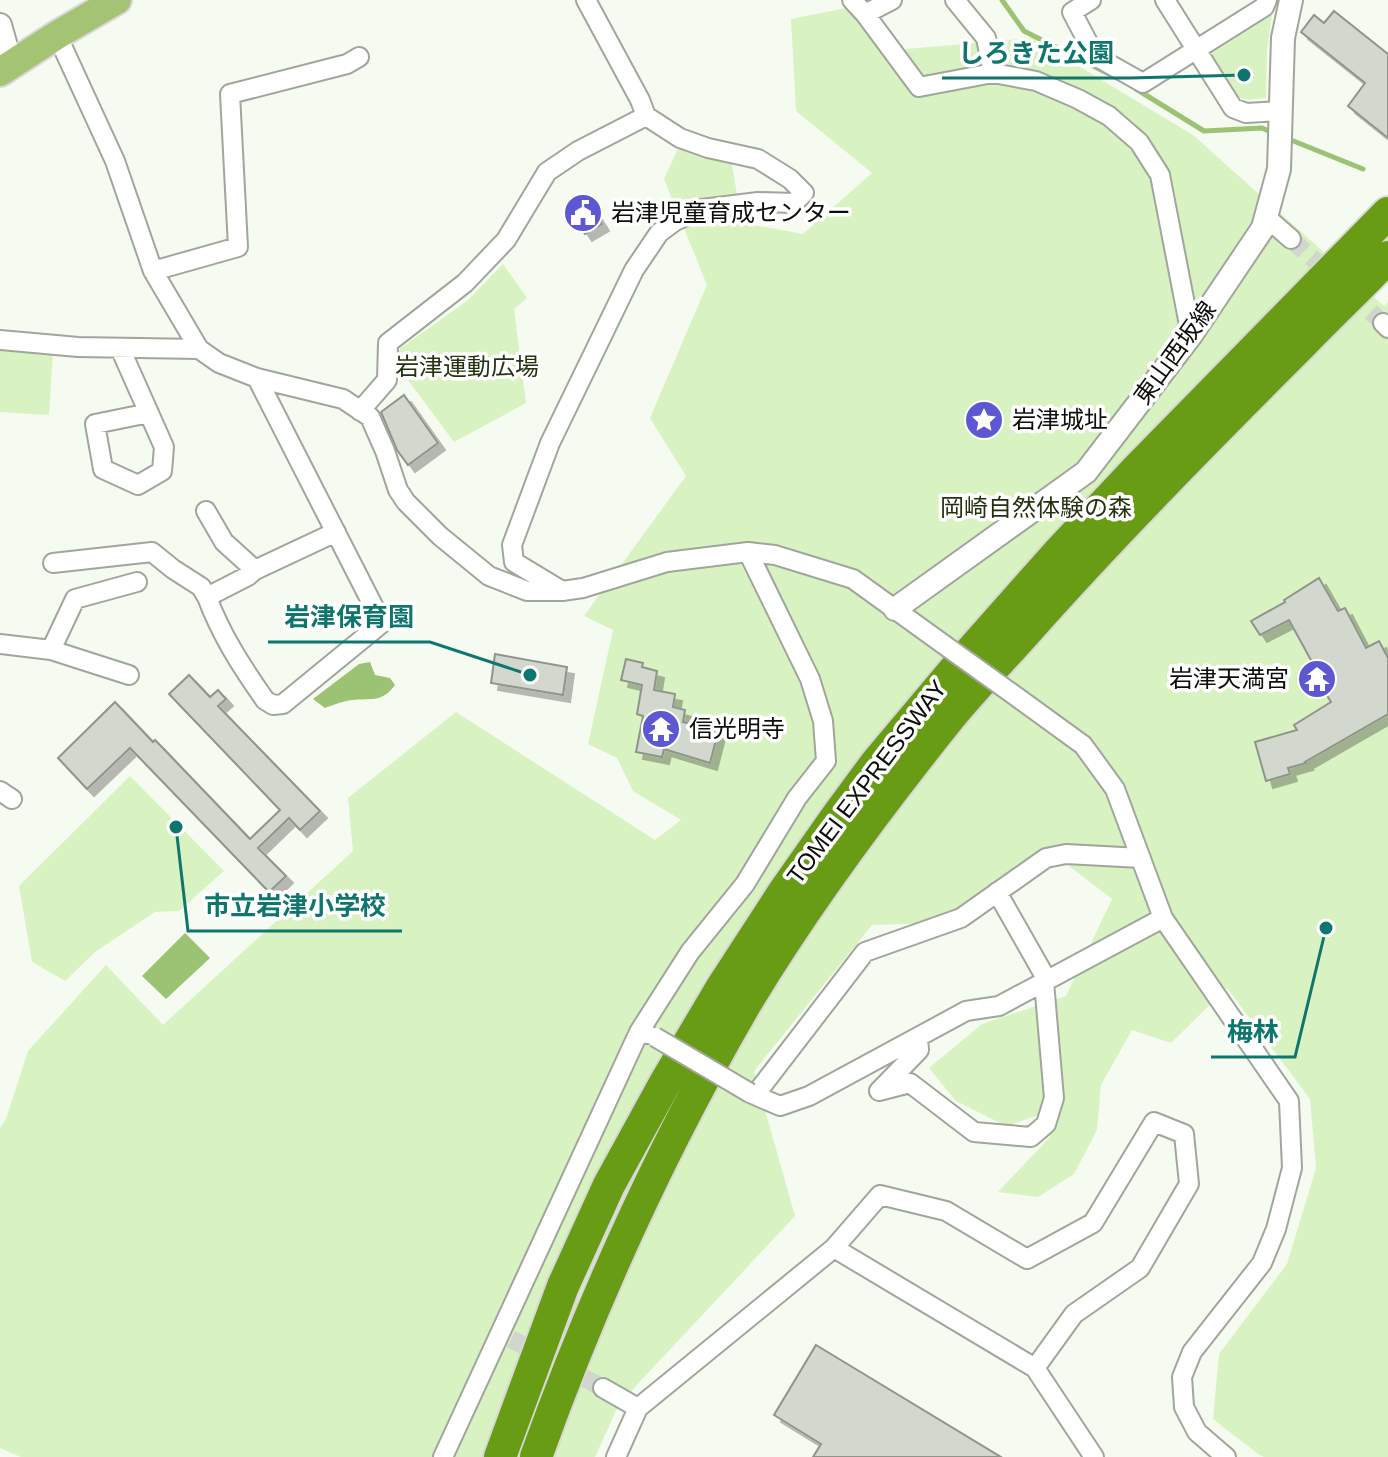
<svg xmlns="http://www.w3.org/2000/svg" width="1388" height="1457" viewBox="0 0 1388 1457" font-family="Arial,'Noto Sans JP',sans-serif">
<defs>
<filter id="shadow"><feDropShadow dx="7" dy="7" stdDeviation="0" flood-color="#0004"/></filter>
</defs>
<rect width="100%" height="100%" fill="#f5fbf0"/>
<path fill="#d9f2c1" d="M846,8L883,51L1032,38L1193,135L1384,306L1388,302V1457H1264L1258,1454L1213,1419L1219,1354L1287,1264L1316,1168L1310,1099L1227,988L1171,1043L1132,1030L1101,1085L1097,1130L1074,1174L1038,1197L998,1192L1050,1137L1042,1114L1006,1126L956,1101L929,1068L982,1024L1066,996L1112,899L1060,859L964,922L872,925L754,1071L795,1216L619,1404L595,1457H21L0,1448V1128L6,1119L28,1051L106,965L163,1025L353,851L348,798L456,712L655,840L681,820L633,791L617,758L588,744L613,630L584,616L686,476L650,418L707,285L664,179L683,138L730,154L742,223L803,234L872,173L796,111L791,19Z
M1272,15L1267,50L1266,98L1248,100L1235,96L1209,55Z
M503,264L527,298L514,309L526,403L454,442L390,356L468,300Z
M0,345L53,352L49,415L0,412Z
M130,776L224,871L179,911L155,912L95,952L65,981L32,962L19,886Z"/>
<path fill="#9cc274" d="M370,662L375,675L390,678L395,685C382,703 371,698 352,700C343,701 333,705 325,708L313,699L359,664Z
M185,933L210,958L166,999L142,976Z"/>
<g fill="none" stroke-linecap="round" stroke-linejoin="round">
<path stroke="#9cc274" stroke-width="5" d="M1002,0L1024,31L1117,78
M1136,89L1204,131L1262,128L1273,133
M1286,138L1363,169"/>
</g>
<path fill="#d2d8cd" stroke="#90958b" stroke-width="2" filter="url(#shadow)" d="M1334,11L1388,54V138L1348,106L1365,83L1301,32L1314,15L1324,23Z
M585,197L602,224L585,234L568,208Z
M404,395L438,443L408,465L397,450L381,412Z
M1319,578L1338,611L1345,608L1366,648L1379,641L1388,658V714L1305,762L1306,763L1288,768L1290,774L1266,781L1255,742L1297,730L1294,725L1331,702L1308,665L1312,662L1289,620L1260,635L1251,621L1285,602L1284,600Z
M495,654L567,667L563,695L491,683Z
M626,659L643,663L642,667L657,671L654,690L675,694L673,707L685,710L683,722L718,732L710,763L664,749L662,757L636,752L643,716L637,714L642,685L621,680Z
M189,675L210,697L218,690L226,699L218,706L320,811L300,830L289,818L258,848L286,876L269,892L130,748L87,789L58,758L115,702L153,742L155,740L158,743L250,839L280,810L169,694Z
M816,1345L1001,1457H813L821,1444L774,1415Z"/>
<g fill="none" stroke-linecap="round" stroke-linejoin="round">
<path stroke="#d2d7ce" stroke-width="18" stroke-dasharray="18 9" stroke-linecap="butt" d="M1291,239L1383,323
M511,1339L603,1388"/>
<g stroke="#a1a69c" stroke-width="22">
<path id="minor" d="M852,0L865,14L919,87L993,73L1036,81L1078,99L1109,116L1139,142L1160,175L1191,335
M955,0L986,38L993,73
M1091,0L1072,12L1095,56L1143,83L1264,7L1267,0
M1165,0L1233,108L1246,113L1282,111
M865,14L892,0
M57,35L115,161L153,271L199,349L219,363L257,378L343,399L370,417L385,451L398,490L406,502L440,536L489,576L527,591H562L583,588L667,562L748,552L775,555L853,579L943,644
M1266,217L1291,239
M153,271L238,247L230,94L347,64L359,57
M1383,323L1388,328
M0,340L78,347L199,349
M120,348L164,447L162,471L138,485L103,469L95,424L149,413
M360,411L387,380L388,343L465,283L506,240L547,172L578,151L646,116
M206,511L224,542L255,570
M53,563L152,552L173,569L201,587L207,597L248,576L255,570L336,532
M562,591L514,562L512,545L550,443L634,270L659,233L675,221L702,209L758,202L794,203L804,193L790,179L758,159L708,148L680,138L646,116L640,100L586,0
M207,597C221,635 242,667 265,700L273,705L283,704L382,623L257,378
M0,644L51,650
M129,675L51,650L75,599L137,582
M1021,700L1083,745L1115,789L1163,918L1289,1101L1292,1168L1276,1229L1262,1263L1192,1352L1182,1377L1184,1407L1197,1432L1226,1457
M0,791L12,799
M997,892L1047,980
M639,1032L690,952L745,884L797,798L826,761L823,721L810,679L748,552
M918,1037L919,1050L879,1091L910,1083L974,1132L1031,1137L1046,1124L1054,1098L1044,982
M750,1093L780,1106L809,1096L966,1011L999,1006L1163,918
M755,1095L865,952L961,918L1046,858L1066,854L1141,858
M834,1248L1035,1368L1094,1457
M603,1388L638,1408
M443,1457L639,1032L647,1034
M616,1457L638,1408L834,1248L880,1195L946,1211L1027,1259L1093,1223L1154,1122L1184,1134L1189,1184L1140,1268L1074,1314L1035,1368"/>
</g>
<g stroke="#a1a69c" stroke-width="26">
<path id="tertiary" d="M0,25L11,64
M895,609L1086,472L1191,335L1263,228L1279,169L1283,38L1291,0"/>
</g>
<g stroke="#d8d8d8" stroke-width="32">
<path id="primary" d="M0,72L57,35L117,0"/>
</g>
<g stroke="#d8d8d8" stroke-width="36">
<path id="motorway" d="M500,1457L563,1286L609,1185L665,1083L722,987L783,893L837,816L876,763L955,669L1057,554L1137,469L1388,213
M536,1457C593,1298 661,1149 746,1003C806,903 877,808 950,717C974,688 1000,661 1025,633C1114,533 1209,437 1304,342C1332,313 1361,286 1388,257"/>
</g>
<use href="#minor" stroke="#fff" stroke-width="18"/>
<use href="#tertiary" stroke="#fff" stroke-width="22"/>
<use href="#primary" stroke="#a4c473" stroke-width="28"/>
<use href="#motorway" stroke="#689c15" stroke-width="32"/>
<g stroke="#a1a69c" stroke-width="22" stroke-linecap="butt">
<path id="minor-bridge" d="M943,644L1021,700
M655,1037L750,1093"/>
</g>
<use href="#minor-bridge" stroke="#fff" stroke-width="18"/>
</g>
<defs>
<g id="civic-disc" transform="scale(2)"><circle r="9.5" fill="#5d58d1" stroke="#fff"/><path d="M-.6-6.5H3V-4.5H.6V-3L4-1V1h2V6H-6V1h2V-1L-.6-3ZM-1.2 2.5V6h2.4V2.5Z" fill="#fff"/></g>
<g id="sight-disc" transform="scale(2)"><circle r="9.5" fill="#5d58d1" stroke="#fff"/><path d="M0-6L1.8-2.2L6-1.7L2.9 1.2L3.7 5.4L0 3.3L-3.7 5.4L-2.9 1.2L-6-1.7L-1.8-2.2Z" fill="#fff"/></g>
<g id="temple-disc" transform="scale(2)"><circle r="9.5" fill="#5d58d1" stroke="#fff"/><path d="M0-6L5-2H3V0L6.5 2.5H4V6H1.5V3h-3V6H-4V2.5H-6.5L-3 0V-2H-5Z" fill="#fff"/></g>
</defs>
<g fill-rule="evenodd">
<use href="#civic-disc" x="583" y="213"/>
<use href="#sight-disc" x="984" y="420"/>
<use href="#temple-disc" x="1317" y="679"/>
<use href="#temple-disc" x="661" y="729"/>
</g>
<g text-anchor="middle" stroke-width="7" stroke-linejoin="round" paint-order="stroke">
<g font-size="24" fill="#0c0e0a" stroke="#fff" text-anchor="start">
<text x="611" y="221">岩津児童育成センター</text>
<text x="1012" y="428">岩津城址</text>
<text x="1289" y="687" text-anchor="end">岩津天満宮</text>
<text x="689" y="737">信光明寺</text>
</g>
<g font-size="24" fill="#0c0e0a" stroke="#fff">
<text transform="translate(1175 353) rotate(-54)" y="8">東山西坂線</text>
<text transform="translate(867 782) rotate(-53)" y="8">TOMEI EXPRESSWAY</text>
</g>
<g font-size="24" fill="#233211" stroke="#fff">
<text x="467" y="375">岩津運動広場</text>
<text x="1036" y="516">岡崎自然体験の森</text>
</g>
</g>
<path fill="none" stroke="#0f766e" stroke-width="3" d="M1244 75L1130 78H942M530 675L430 642H268M176 827L188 931H402M1326 928L1295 1057H1211"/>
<g fill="#0f766e" stroke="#fff" stroke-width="3">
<circle cx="1244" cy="75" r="8"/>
<circle cx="530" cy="675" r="8"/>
<circle cx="176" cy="827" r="8"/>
<circle cx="1326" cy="928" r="8"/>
</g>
<g font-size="26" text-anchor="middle" font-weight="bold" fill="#0f766e" stroke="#fff" stroke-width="7" stroke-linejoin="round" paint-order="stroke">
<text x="1036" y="62">しろきた公園</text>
<text x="349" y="626">岩津保育園</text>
<text x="295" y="915">市立岩津小学校</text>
<text x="1253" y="1041">梅林</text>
</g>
</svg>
